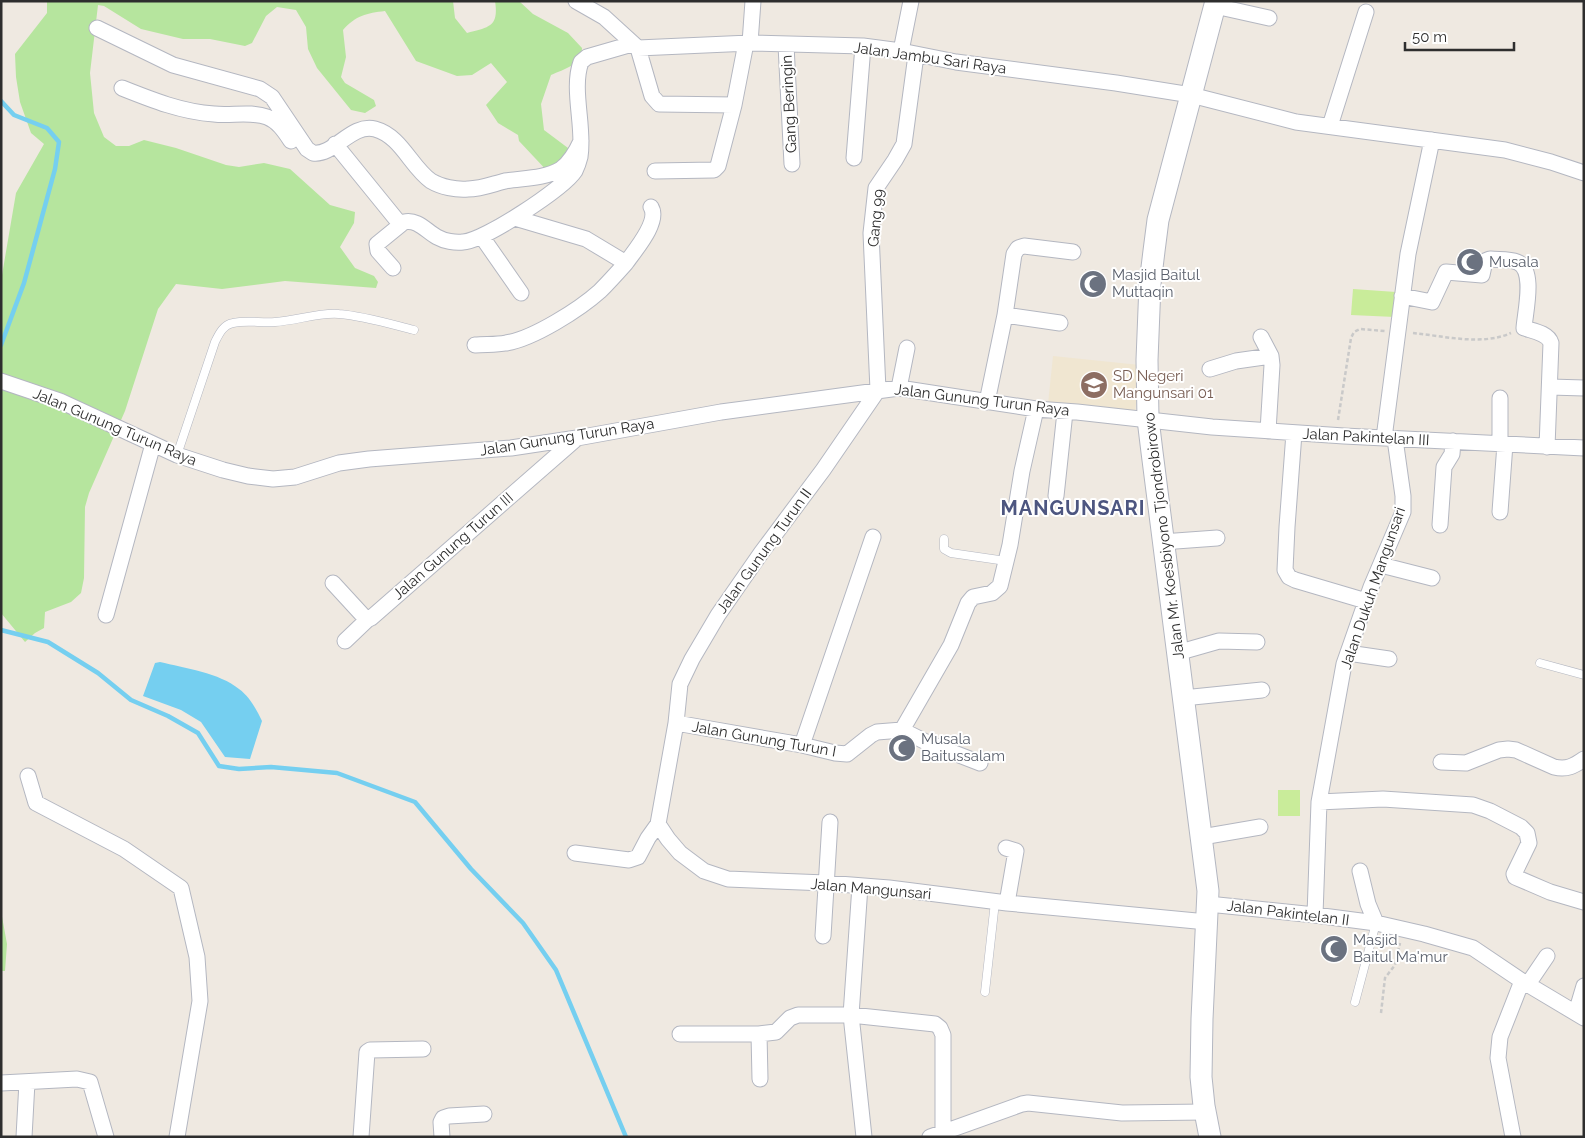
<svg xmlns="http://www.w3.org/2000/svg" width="1585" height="1138" viewBox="0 0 1585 1138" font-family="Raleway,sans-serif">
<rect width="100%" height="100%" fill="#efe9e1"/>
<path fill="#f0e6d1" d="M1053,356L1140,365L1135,413L1048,404Z"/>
<path fill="#b6e59e" d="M47,1H453L455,18L467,33C489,27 499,27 495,1H519L533,14L568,33L582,48C582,65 564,69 551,75L541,104L544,130L576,154L550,174L519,141L518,135L498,123L486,105L507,82L491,63L472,75L457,76L416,61L385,11C367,13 355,16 343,30L346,57L341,77L345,83L374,100L376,106L365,113L351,110L317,68L308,49L306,27L296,10L277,7L266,16L252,43L245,46L210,39H183L141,29L104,6L98,5L90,73L94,113L104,137L116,146H129L144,140L176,148L226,165L239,167L264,163L290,169L330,205L355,212L354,223L340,247L355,268L374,276L378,282L376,288L285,281L222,289L176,284L158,309L125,411L89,493L85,507L84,578L81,593L71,602L45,612L44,628L35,633L25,642L1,613V281L16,193L44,144L31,133L20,102L16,77L15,54L47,13Z
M1,911L7,944L5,971H1Z"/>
<path fill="#c9ec9a" d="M1353,289L1396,292L1395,317L1351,315Z
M1278,790H1300V816H1278Z"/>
<path fill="#75cff0" d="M160,662C184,668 220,673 239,689C250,697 256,709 262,721L250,759L225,757L201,722L181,710L143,696L155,663Z"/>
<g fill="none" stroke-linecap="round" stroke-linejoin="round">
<path stroke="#75cff0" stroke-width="4.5" d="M1,101L14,115L47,128L59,142L55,169L24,283L1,345
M1,630L48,642L98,673L131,700L168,716L198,733L219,766L239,769L271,767L337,773L415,802L471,869L523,923L556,970L626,1137"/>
<g stroke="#b4b7c1" stroke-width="9">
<path id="service" d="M177,455L215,342C219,334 223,325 233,323C246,320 261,323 275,322C295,321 320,312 339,314C364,316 390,324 414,330
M944,539V549L951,553L1006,561
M1540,663L1584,675
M985,992L995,902
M1355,1002L1376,923"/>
</g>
<g stroke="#b4b7c1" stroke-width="17">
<path id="minor" d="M576,1L604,17L638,48L652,96L659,104L734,105
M1215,6L1269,18
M97,28L173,65L260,89L272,97L307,149L313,153C334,156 351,123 375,129C401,136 411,167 431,181C441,187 456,190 468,189C481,189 493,184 505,181C523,178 544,179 561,169C570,162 576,152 581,141
M750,43L753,1
M786,45L792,164
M638,48L750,43L863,46L901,51L956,62L1116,83L1191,95L1296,122L1505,150L1551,162L1584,173
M901,51L911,1
M916,55L904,144L895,160L876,188L871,233L878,390L823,470L761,553L718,615L692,659L680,684L676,723L658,824L668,839L680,853L704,871L728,879L826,883L889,888L1007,903L1207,922
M122,88C152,100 182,112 214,114C231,116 251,111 267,117C278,121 285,132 291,141
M1330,126L1366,12
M335,144L400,224
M854,158L863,46
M655,171L714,170L718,166L734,105L746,43
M482,237L521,293
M626,263C635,250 660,222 651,207
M393,268L378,251L377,244L404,222C418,219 426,231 437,237C444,241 455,243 463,242C484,241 564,188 575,171C577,167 579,161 580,157C585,128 571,89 581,62L587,57L632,44
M1402,296L1432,302L1446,272L1482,275L1485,261L1490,259C1498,260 1509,259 1517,262C1536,269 1525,312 1524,328C1533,331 1548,333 1551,343L1547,447
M1005,315L1060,323
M1261,337L1271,356L1272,365L1268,431
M475,345C485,344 496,345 506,343C533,339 580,309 600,291C609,282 618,272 626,263L586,239L515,218
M1210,369L1236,361L1271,356
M1,381L60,401L177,455L223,470L248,476L273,479L295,477L339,463L369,459L511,448L577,438L721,412L899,388L1036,409L1077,412L1212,427L1344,436L1584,448
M1550,387L1584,388
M899,388L907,348
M1500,398V444
M987,402L1005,315L1014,254L1018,248L1024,246L1073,252
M1294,433L1287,527L1285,570L1289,577L1295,580L1366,601
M1384,438L1408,254L1432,140
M1056,496L1065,412
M1500,512L1505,444
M1440,525L1444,467L1452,454L1453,441
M1162,542L1217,538
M1381,565L1432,578
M333,583L367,620L371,618L577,438
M106,615L153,444
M345,641L367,620
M1177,653L1219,641L1257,642
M1348,653L1389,659
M1183,698L1262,690
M676,723L802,745L835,753L847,754L871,735L877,732L902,730L951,645L968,603L973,597L992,593L1000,586L1010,545L1022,471L1036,409
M902,730L928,743L980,763
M802,745L873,537
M1441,762L1466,763L1499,750L1508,749L1516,750L1554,767C1567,770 1574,766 1584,759
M28,776L36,803L124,849L181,888L197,957L200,1001L177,1137
M1319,802L1383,799L1473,805L1490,811L1521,827L1527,833L1529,843L1514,874L1515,877L1550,892L1584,902
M1202,837L1260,827
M1006,848L1016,851L1007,903
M575,853L629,860L638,857L648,838L658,824
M1360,871L1368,904L1376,923
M860,886L851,1015L864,1137
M1208,904L1315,915L1376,923L1424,934L1473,948L1522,981L1584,1018
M1315,915L1319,802L1344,664L1371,587L1403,512V496L1395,439
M823,936L830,822
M1528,984L1547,956
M1576,1013L1584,986
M680,1034H759L776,1032L790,1018L798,1015H851L935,1024L940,1028L943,1035V1132
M759,1034L760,1079
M1,1083L77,1079L90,1082L106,1137
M24,1137L27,1082
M361,1137L367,1052L370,1050L423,1049
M442,1137L441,1122L443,1118L449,1116L484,1114
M930,1137L1022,1104L1028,1103L1122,1113L1206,1112
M1513,1137L1498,1058L1500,1037L1522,981"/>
</g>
<g stroke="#b4b7c1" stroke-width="23">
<path id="secondary" d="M1210,1137L1204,1106L1201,1077L1202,1019L1208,891L1152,452L1148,419L1147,360L1150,284L1154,251L1158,220L1216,1"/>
</g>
<path stroke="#c9c9c9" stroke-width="2.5" stroke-dasharray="4 2.5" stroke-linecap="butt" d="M1413,333C1444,336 1482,346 1511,333
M1338,420L1351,338L1354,332L1360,329L1385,331
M1381,1013L1385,978L1395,965L1400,943"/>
<use href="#service" stroke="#fff" stroke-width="8"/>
<use href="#minor" stroke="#fff" stroke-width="15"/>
<use href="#secondary" stroke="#fff" stroke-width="21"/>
</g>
<defs>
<g id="mosque-disc" transform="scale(1.4375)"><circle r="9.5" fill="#6b7280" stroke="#fff"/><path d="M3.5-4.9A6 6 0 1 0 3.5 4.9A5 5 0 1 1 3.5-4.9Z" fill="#fff"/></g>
<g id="school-disc" transform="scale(1.4375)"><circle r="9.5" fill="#8d6e63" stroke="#fff"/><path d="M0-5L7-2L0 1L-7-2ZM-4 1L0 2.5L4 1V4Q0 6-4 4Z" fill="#fff"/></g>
</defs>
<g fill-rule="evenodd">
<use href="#mosque-disc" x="1470" y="262"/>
<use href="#mosque-disc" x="1093" y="284"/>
<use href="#school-disc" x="1094" y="385"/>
<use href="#mosque-disc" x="902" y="748"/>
<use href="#mosque-disc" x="1334" y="949"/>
</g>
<g text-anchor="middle" stroke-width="4" stroke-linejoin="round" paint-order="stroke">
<g font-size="15" fill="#2e2e2e" stroke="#fff">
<text transform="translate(930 58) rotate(8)" y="5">Jalan Jambu Sari Raya</text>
<text transform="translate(789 104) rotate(-93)" y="5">Gang Beringin</text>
<text transform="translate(876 218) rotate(-84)" y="5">Gang 99</text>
<text transform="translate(982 400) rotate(7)" y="5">Jalan Gunung Turun Raya</text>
<text transform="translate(115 427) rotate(23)" y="5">Jalan Gunung Turun Raya</text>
<text transform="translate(567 437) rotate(-9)" y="5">Jalan Gunung Turun Raya</text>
<text transform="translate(1366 437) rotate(3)" y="5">Jalan Pakintelan III</text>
<text transform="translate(1164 536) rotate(-97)" y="5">Jalan Mr. Koesbiyono Tjondrobirowo</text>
<text transform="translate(453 546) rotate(-41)" y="5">Jalan Gunung Turun III</text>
<text transform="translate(764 551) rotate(-54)" y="5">Jalan Gunung Turun II</text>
<text transform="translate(1373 588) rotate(-71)" y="5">Jalan Dukuh Mangunsari</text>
<text transform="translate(764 739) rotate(10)" y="5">Jalan Gunung Turun I</text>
<text transform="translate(871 889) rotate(5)" y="5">Jalan Mangunsari</text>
<text transform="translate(1288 913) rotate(7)" y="5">Jalan Pakintelan II</text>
</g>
<g font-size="15" fill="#5b616d" stroke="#fff" text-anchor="start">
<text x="1489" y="267">Musala</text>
<text x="1112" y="280">Masjid Baitul<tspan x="1112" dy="17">Muttaqin</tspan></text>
<text x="921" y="744">Musala<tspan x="921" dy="17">Baitussalam</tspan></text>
<text x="1353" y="945">Masjid<tspan x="1353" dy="17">Baitul Ma'mur</tspan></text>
</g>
<g font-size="15" fill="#785e54" stroke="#fff" text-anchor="start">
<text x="1113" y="381">SD Negeri<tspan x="1113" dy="17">Mangunsari 01</tspan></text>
</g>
<g font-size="20" font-weight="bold" letter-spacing="1" fill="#4d5680" stroke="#fff">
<text x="1073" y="515">MANGUNSARI</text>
</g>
</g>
<rect width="1585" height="1138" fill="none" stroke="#2e2e2e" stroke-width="5"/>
<path d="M1405 42v8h109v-8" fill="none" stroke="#2e2e2e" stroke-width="2.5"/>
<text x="1412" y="42" font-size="15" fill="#2e2e2e" stroke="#ffffff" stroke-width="4" paint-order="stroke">50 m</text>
</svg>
